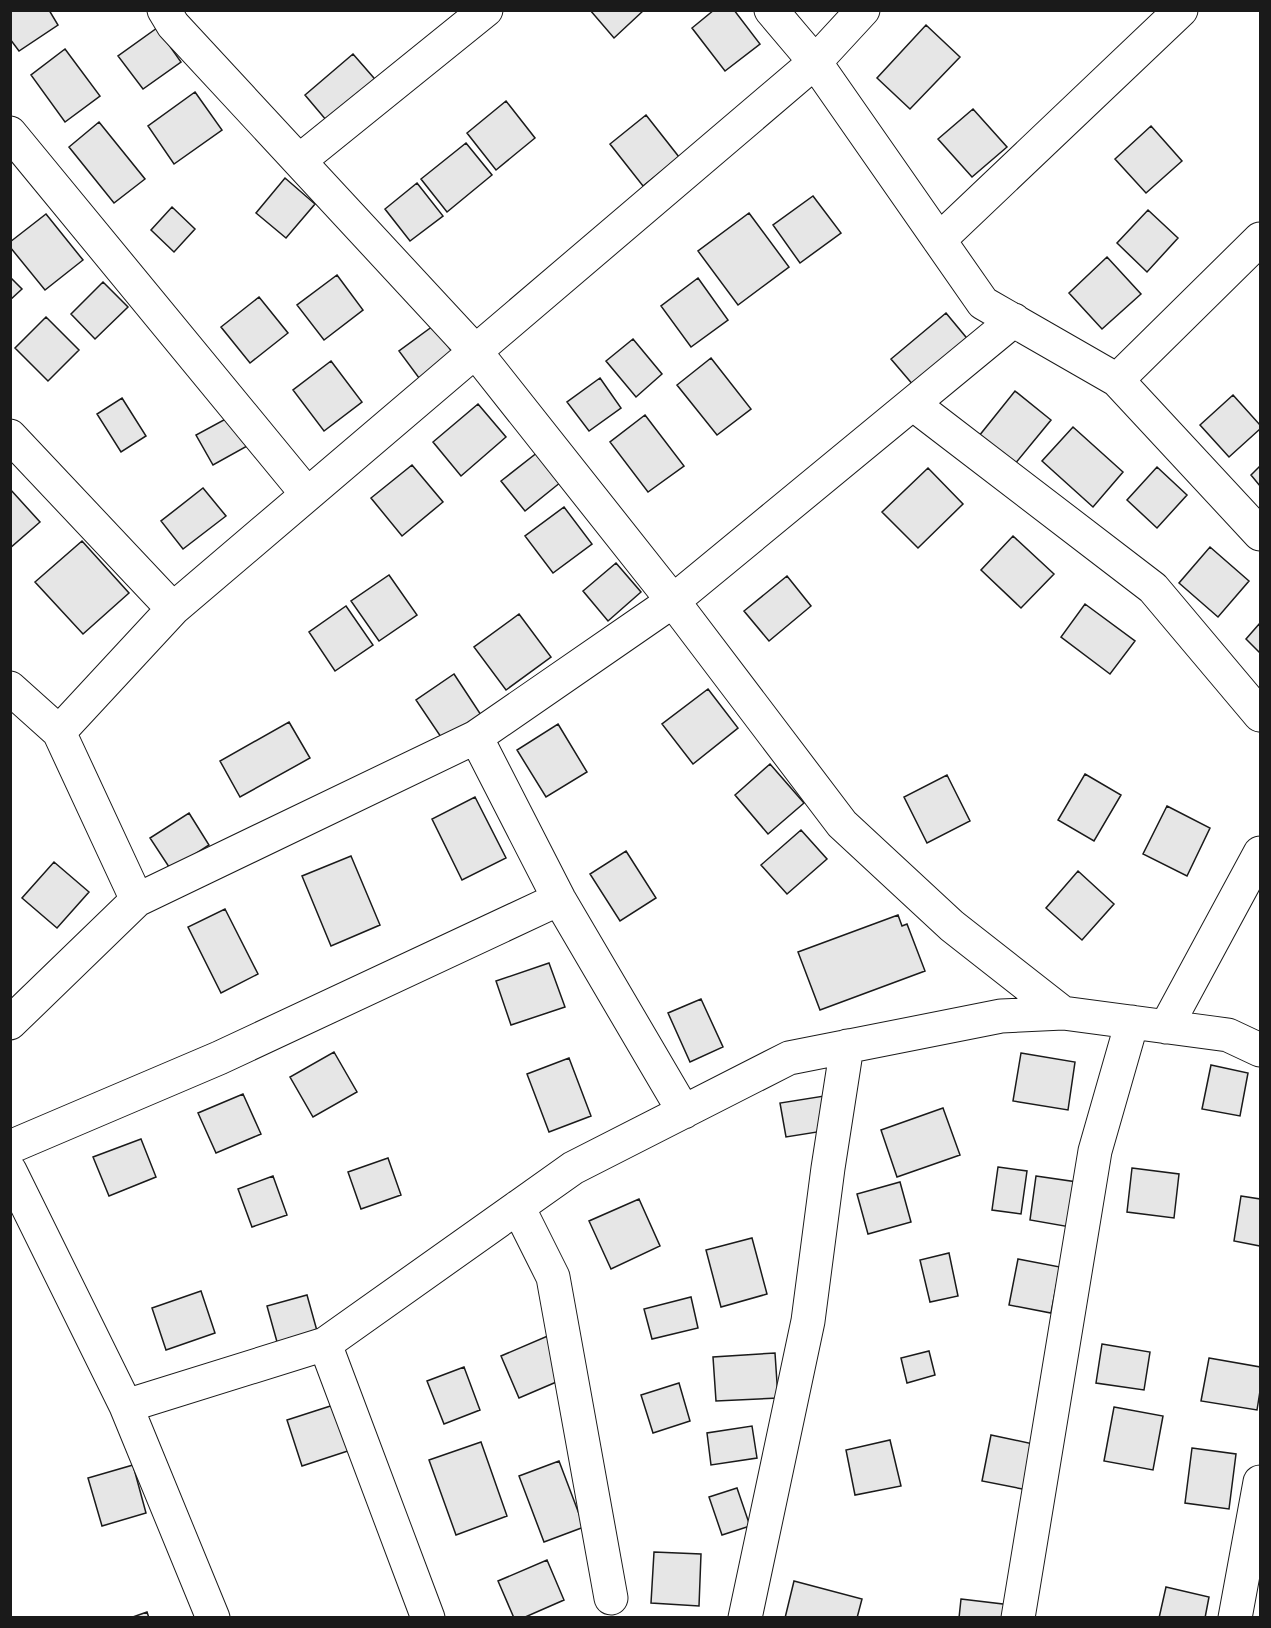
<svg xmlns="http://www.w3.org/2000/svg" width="1271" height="1628" viewBox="0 0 1271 1628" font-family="'Archivo Narrow',sans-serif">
<rect width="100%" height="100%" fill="#fff"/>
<path fill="#e6e6e6" stroke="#1a1a1a" stroke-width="1.5" d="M10,10H49L58,25L19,51L10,39Z
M590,10H644L614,38Z
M714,10H734L760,44L725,71L692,28Z
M926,25L960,57L910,109L877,78Z
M157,28L181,62L143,89L118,56Z
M65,49L100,96L65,122L31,75Z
M353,54L380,85L332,127L305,95Z
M195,92L222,130L174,164L148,126Z
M506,101L535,138L496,170L467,133Z
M973,109L1007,147L972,177L938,139Z
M646,115L679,157L643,186L610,144Z
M99,122L145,179L114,203L69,147Z
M1151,126L1182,161L1146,193L1115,159Z
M466,143L492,175L447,212L421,179Z
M285,178L315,204L286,238L256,213Z
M417,183L443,216L410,241L385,209Z
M813,196L841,233L800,263L773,225Z
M172,207L195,229L174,252L151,230Z
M1148,210L1178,238L1147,272L1117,243Z
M749,213L789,267L738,305L698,251Z
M46,214L83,260L45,290L10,247V242Z
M1107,257L1141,294L1102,329L1069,293Z
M337,275L363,310L324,340L297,305Z
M10,277L22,289L10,300Z
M698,278L728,320L691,347L661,306Z
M103,282L128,307L95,339L71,314Z
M259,297L288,333L250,363L221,327Z
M946,313L975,348L920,393L891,359Z
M46,317L79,350L48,381L15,348Z
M433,326L456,357L422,382L399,351Z
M633,339L662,374L636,397L606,361Z
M711,358L751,409L717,435L677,385Z
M331,361L362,402L324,431L293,390Z
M600,378L621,408L589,431L567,402Z
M1015,391L1051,420L1014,465L979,436Z
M1233,395L1260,425V429L1229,457L1200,425Z
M122,398L146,436L121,452L97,414Z
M478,404L506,437L461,476L433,442Z
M233,415L249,445L213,465L196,435Z
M645,415L684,466L648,492L610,442Z
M1073,427L1123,472L1093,507L1042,461Z
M538,452L561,482L525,511L501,481Z
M412,465L443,502L402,536L371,498Z
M1260,466V486L1251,475Z
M1157,467L1187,495L1157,528L1127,500Z
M928,468L963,504L918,548L882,512Z
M203,488L226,516L183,549L161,521Z
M10,489L40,522L10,548Z
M564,507L592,544L553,573L525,536Z
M1013,536L1054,574L1021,608L981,570Z
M82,541L129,593L83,634L35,582Z
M1210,547L1249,581L1218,617L1179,583Z
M616,563L641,592L608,621L583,591Z
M389,575L417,615L379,641L351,601Z
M787,576L811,606L769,641L744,611Z
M1085,604L1135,641L1110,674L1061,637Z
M346,606L373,645L335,671L309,632Z
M519,614L551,657L506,690L474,647Z
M1260,623V653L1246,639Z
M454,674L483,718L445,743L416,700Z
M708,689L738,728L693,764L662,724Z
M289,722L310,758L240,797L220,761Z
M558,724L587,772L546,797L517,750Z
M770,764L804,803L768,834L735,795Z
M1085,774L1121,795L1094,841L1058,820Z
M947,775L970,821L927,843L904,797Z
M475,797L506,858L462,880L432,819Z
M1167,806L1210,828L1187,876L1143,854Z
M189,813L209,845L171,870L150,838Z
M801,830L827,859L787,894L761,865Z
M626,851L656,898L620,921L590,874Z
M351,856L380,925L331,946L302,876Z
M54,862L89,892L57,928L22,898Z
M1078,871L1114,904L1082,940L1046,908Z
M225,909L258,974L221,993L188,927Z
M898,915L902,926L907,924L925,971L820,1010L798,952Z
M549,963L565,1007L511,1025L496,981Z
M701,999L723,1047L690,1062L668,1013Z
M334,1052L357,1092L313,1117L290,1077Z
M1021,1053L1075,1062L1068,1110L1013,1101Z
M569,1058L591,1116L549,1132L527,1074Z
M1211,1065L1248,1073L1240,1116L1202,1109Z
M243,1094L261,1134L216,1153L198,1113Z
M824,1096L830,1130L786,1137L780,1103Z
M943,1108L960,1155L897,1177L881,1130Z
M141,1139L156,1177L109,1196L93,1157Z
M388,1158L401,1195L361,1209L348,1172Z
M998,1167L1027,1171L1021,1214L992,1210Z
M1132,1168L1179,1174L1174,1218L1127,1212Z
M273,1176L287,1215L252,1227L238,1189Z
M1036,1176L1077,1182L1070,1227L1030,1220Z
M900,1182L911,1222L868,1234L857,1194Z
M1241,1196L1260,1199V1246L1234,1241Z
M639,1199L660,1246L611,1269L589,1221Z
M752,1238L767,1294L721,1307L706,1250Z
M949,1253L958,1296L930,1302L920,1260Z
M1018,1259L1060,1267L1051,1313L1009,1305Z
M201,1291L215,1333L166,1350L152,1308Z
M307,1295L319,1338L279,1349L267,1306Z
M691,1297L698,1328L652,1339L644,1309Z
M550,1335L568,1377L519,1398L501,1356Z
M1102,1344L1150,1352L1144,1390L1096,1383Z
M929,1351L935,1375L907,1383L901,1358Z
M775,1353L778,1398L716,1401L713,1357Z
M1209,1358L1260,1367V1391L1257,1410L1201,1401Z
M464,1367L480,1410L444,1424L427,1381Z
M679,1383L690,1421L653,1433L641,1395Z
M346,1401L360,1447L302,1466L287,1420Z
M1114,1407L1163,1416L1153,1470L1104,1461Z
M752,1426L757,1458L711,1465L707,1433Z
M991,1435L1047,1447L1038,1492L982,1481Z
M890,1440L901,1486L855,1495L846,1450Z
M481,1442L507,1516L456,1535L429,1460Z
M1192,1448L1236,1454L1229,1509L1185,1503Z
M559,1461L584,1527L544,1542L519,1476Z
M133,1465L146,1513L102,1526L88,1478Z
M737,1488L750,1526L722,1535L709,1497Z
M654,1552L701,1554L699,1606L651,1603Z
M547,1560L564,1600L523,1618H514L498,1581Z
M794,1581L862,1599L857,1618H785Z
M1166,1587L1209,1597L1205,1618H1159Z
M961,1599L1011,1605L1009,1618H959Z
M147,1612L149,1618H130Z"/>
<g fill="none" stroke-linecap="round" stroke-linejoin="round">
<g stroke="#1a1a1a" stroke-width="35">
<path id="minor" d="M164,10L173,25L475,351L673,601L842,824L952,926L1063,1013L1228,1035L1260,1050
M771,10L815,62L983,303L1117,380L1260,534
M10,133L307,494
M299,161L486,10
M939,240L1181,10
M1117,380L1260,239
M913,404L1153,588L1260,715
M10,436L173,609
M10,688L59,732L137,900
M59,732L173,609L815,62L863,10
M476,737L559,899L684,1112
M10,1023L137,900L476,737L673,601L1014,320
M1166,1027L1260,853
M10,1147L219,1058L559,899
M10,1171L126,1406L213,1618
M518,1207L553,1277L611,1598
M325,1344L428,1618
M126,1406L325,1344L573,1168L789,1058L1001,1016L1063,1013
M745,1618L808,1321L828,1168L847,1046
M1018,1618L1095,1151L1132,1022
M1235,1618L1260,1482"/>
</g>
<use href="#minor" stroke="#fff" stroke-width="33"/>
</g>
<rect width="1271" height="1628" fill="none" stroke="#1a1a1a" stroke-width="24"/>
</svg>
